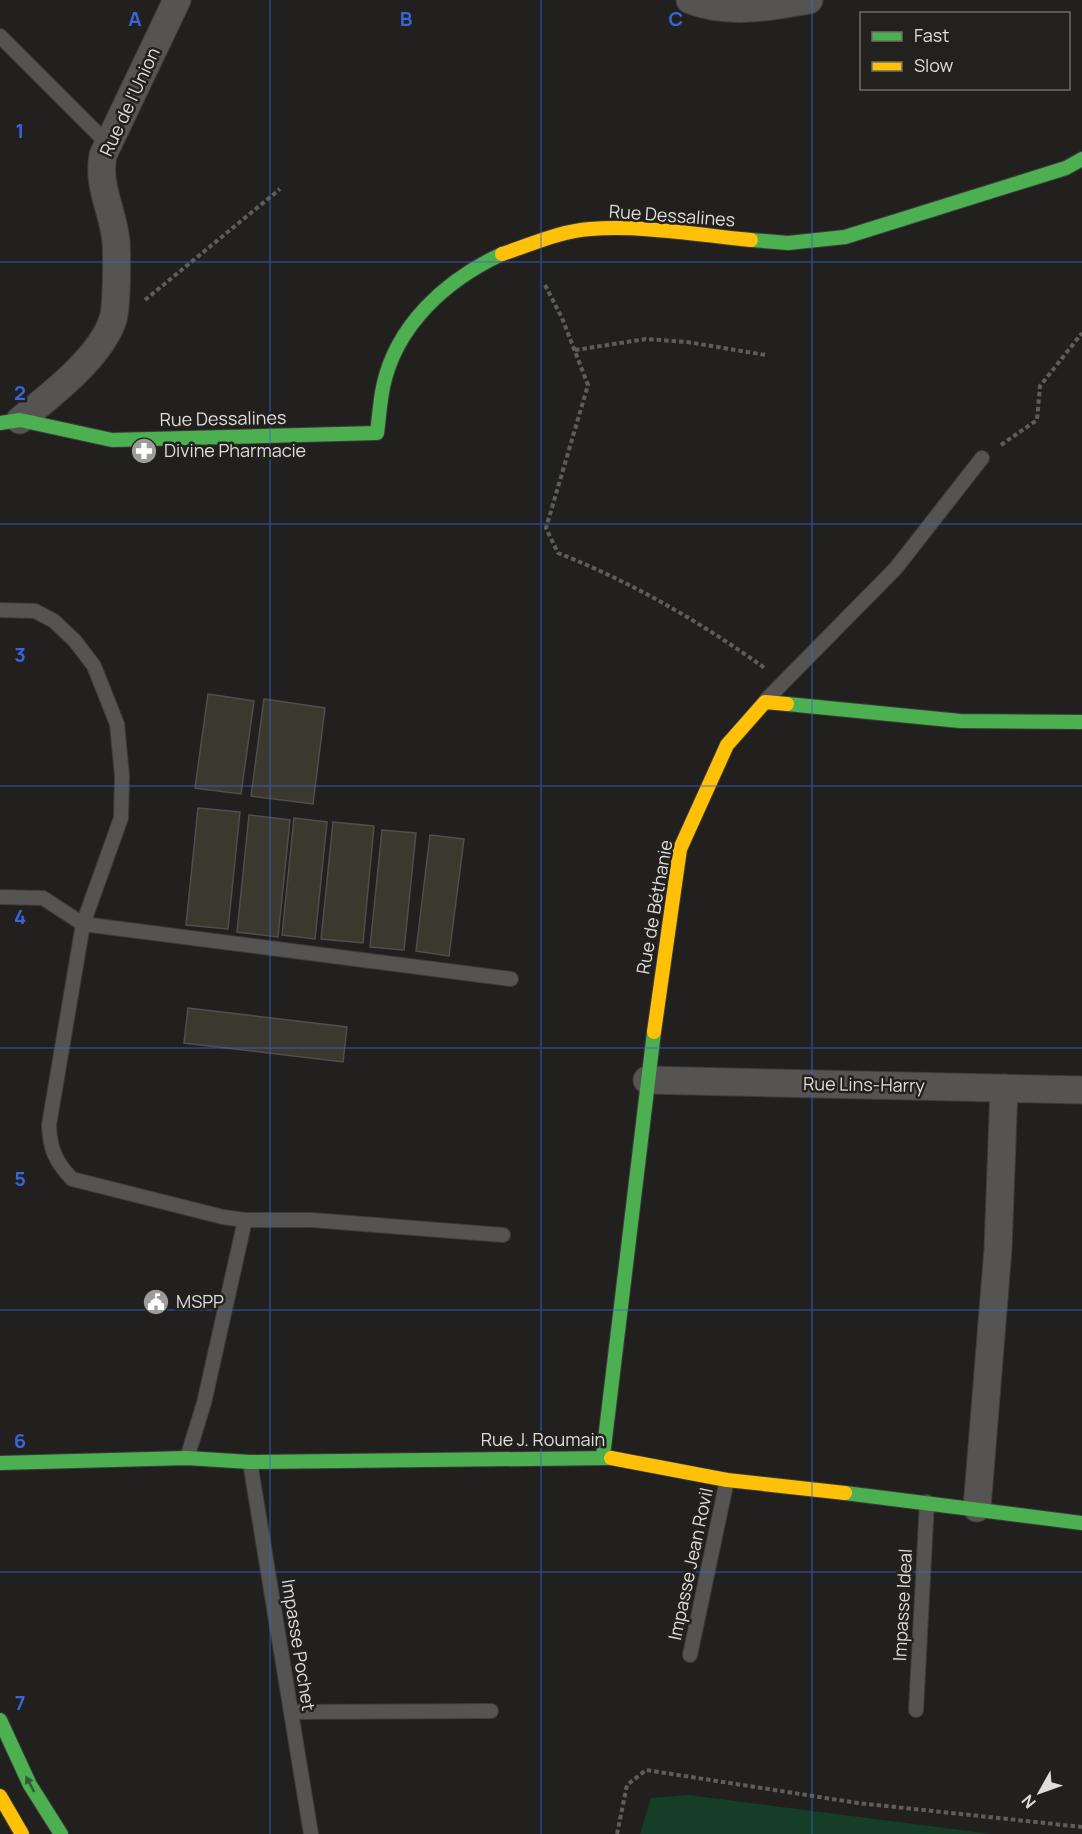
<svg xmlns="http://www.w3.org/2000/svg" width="1082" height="1834" viewBox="0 0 1082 1834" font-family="Manrope,sans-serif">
<rect width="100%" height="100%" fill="#21201f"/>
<path fill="#163d25" d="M688,1795L992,1834H640L651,1798Z"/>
<path fill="#3b382d" stroke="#4f4e4d" stroke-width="1.5" d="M208,694L254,701L241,794L195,788Z
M264,699L325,708L313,804L251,796Z
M198,808L240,812L228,929L186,925Z
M249,815L290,820L278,937L237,932Z
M294,818L327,822L315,939L282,935Z
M333,822L374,826L363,943L321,939Z
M382,830L416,833L404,950L370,947Z
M430,835L464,839L449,956L416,951Z
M188,1008L347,1027L343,1062L184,1043Z"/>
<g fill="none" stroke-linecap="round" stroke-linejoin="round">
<g stroke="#3d3c3b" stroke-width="16">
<path id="lane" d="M0,36L108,144
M0,610L35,611L54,621L75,641L94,666L117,724L122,776L121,818L83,924L49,1125C50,1149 55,1161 72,1179L223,1217L245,1220
M766,700L896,568L982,458
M0,897L43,898L83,924L511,979
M187,1458L204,1403L245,1220H312L503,1235
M250,1462L311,1834
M690,1655L727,1480
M916,1710L927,1502
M291,1712L491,1711"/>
</g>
<g stroke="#3d3c3b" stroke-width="29">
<path id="street" d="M690,0C729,15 769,7 809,0
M20,420C49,397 102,356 113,319C117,306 117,256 116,241C113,210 97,187 103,155L177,0
M647,1080L1082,1090
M977,1508L998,1249L1004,1088"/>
</g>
<g stroke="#3d3c3b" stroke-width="16">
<path id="fast" d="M751,240L788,243L845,237L1066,168L1082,159
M0,423L20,420L112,440L377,433C379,418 380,402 383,387C396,325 446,280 502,254
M787,704L960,721L1082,722
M603,1456L654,1032
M0,1463L187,1458L250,1462L611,1458
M845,1493L1082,1523
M0,1720L30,1785L61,1834"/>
</g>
<g stroke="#3d3c3b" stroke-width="16">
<path id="slow" d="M502,254C530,245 560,231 590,229C643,225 699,235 751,240
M654,1032L680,849L727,745L765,702L787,704
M611,1458L727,1480L845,1493
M0,1796L22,1834"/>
</g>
<path stroke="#5d5d5c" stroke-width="4" stroke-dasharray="4.5 3" stroke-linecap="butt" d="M545,285L562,318L588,385L546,528L558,553C632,582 702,623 766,669
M145,300L280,189
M575,350L646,339L687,342L766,355
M1001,445L1037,420L1040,386L1082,333
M617,1834L627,1785L646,1770L858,1803L1082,1827"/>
<use href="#lane" stroke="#555453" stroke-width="14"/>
<use href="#street" stroke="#555453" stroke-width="27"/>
<use href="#fast" stroke="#4caf50" stroke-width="14"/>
<use href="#slow" stroke="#ffc107" stroke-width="14"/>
</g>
<defs><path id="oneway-solid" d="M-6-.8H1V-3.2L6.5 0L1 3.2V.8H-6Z" transform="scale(1.5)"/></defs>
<use fill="#335a32" href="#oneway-solid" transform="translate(30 1784) rotate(-118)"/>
<path fill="none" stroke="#3a64d9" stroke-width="1.5" stroke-opacity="0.55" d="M270,0V1834M541,0V1834M812,0V1834M0,262H1082M0,524H1082M0,786H1082M0,1048H1082M0,1310H1082M0,1572H1082"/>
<defs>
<g id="pharmacy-disc" transform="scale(1.35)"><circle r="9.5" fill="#9c9c9a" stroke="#22211e"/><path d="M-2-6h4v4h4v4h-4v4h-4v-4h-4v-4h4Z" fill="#fff"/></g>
<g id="civic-disc" transform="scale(1.35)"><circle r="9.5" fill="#9c9c9a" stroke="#22211e"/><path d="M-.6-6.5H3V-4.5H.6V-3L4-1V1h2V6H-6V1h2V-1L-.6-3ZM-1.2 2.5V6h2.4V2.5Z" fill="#fff"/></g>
</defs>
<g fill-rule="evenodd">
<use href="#pharmacy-disc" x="144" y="451"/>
<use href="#civic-disc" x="156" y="1302"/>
</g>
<g text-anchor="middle" stroke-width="5" stroke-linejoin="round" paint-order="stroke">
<g font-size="18" fill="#dfdedc" stroke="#22211e">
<text transform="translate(130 102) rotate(-65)" y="6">Rue de l'Union</text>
<text transform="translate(672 216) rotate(4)" y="6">Rue Dessalines</text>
<text transform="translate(223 419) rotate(-1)" y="6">Rue Dessalines</text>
<text transform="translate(655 907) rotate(-80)" y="6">Rue de Béthanie</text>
<text transform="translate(864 1085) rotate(1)" y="6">Rue Lins-Harry</text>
<text x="543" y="1446">Rue J. Roumain</text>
<text transform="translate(691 1564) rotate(-78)" y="6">Impasse Jean Rovil</text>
<text transform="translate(903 1605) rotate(-87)" y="6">Impasse Ideal</text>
<text transform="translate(298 1645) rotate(81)" y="6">Impasse Pochet</text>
</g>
<g font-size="18" fill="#dfdedc" stroke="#22211e" text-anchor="start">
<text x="164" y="457">Divine Pharmacie</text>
<text x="176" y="1308">MSPP</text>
</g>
</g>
<g font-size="20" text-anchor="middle" font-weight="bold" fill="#3a64d9" stroke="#22211e" stroke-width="5" stroke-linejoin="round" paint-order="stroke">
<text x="135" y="26">A</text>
<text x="406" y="26">B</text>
<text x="676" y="26">C</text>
<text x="20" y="138">1</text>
<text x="20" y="400">2</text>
<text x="20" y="662">3</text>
<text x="20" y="924">4</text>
<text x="20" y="1186">5</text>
<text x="20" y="1448">6</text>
<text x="20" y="1710">7</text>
</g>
<rect x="860" y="12" width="210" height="78" fill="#22211e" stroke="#6e6d6a" stroke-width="1.5"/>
<rect x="872" y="32" width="30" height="9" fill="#4caf50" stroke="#6e6d6a" stroke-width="1.5"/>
<text x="914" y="42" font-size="18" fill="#dfdedc">Fast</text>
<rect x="872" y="62" width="30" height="9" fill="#ffc107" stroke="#6e6d6a" stroke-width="1.5"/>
<text x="914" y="72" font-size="18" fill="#dfdedc">Slow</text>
<g transform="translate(1040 1792) rotate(230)" stroke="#22211e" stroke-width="4.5" paint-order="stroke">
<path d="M0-4.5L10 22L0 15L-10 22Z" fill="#dfdedc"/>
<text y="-9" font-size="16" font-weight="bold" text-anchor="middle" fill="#dfdedc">N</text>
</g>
</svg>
